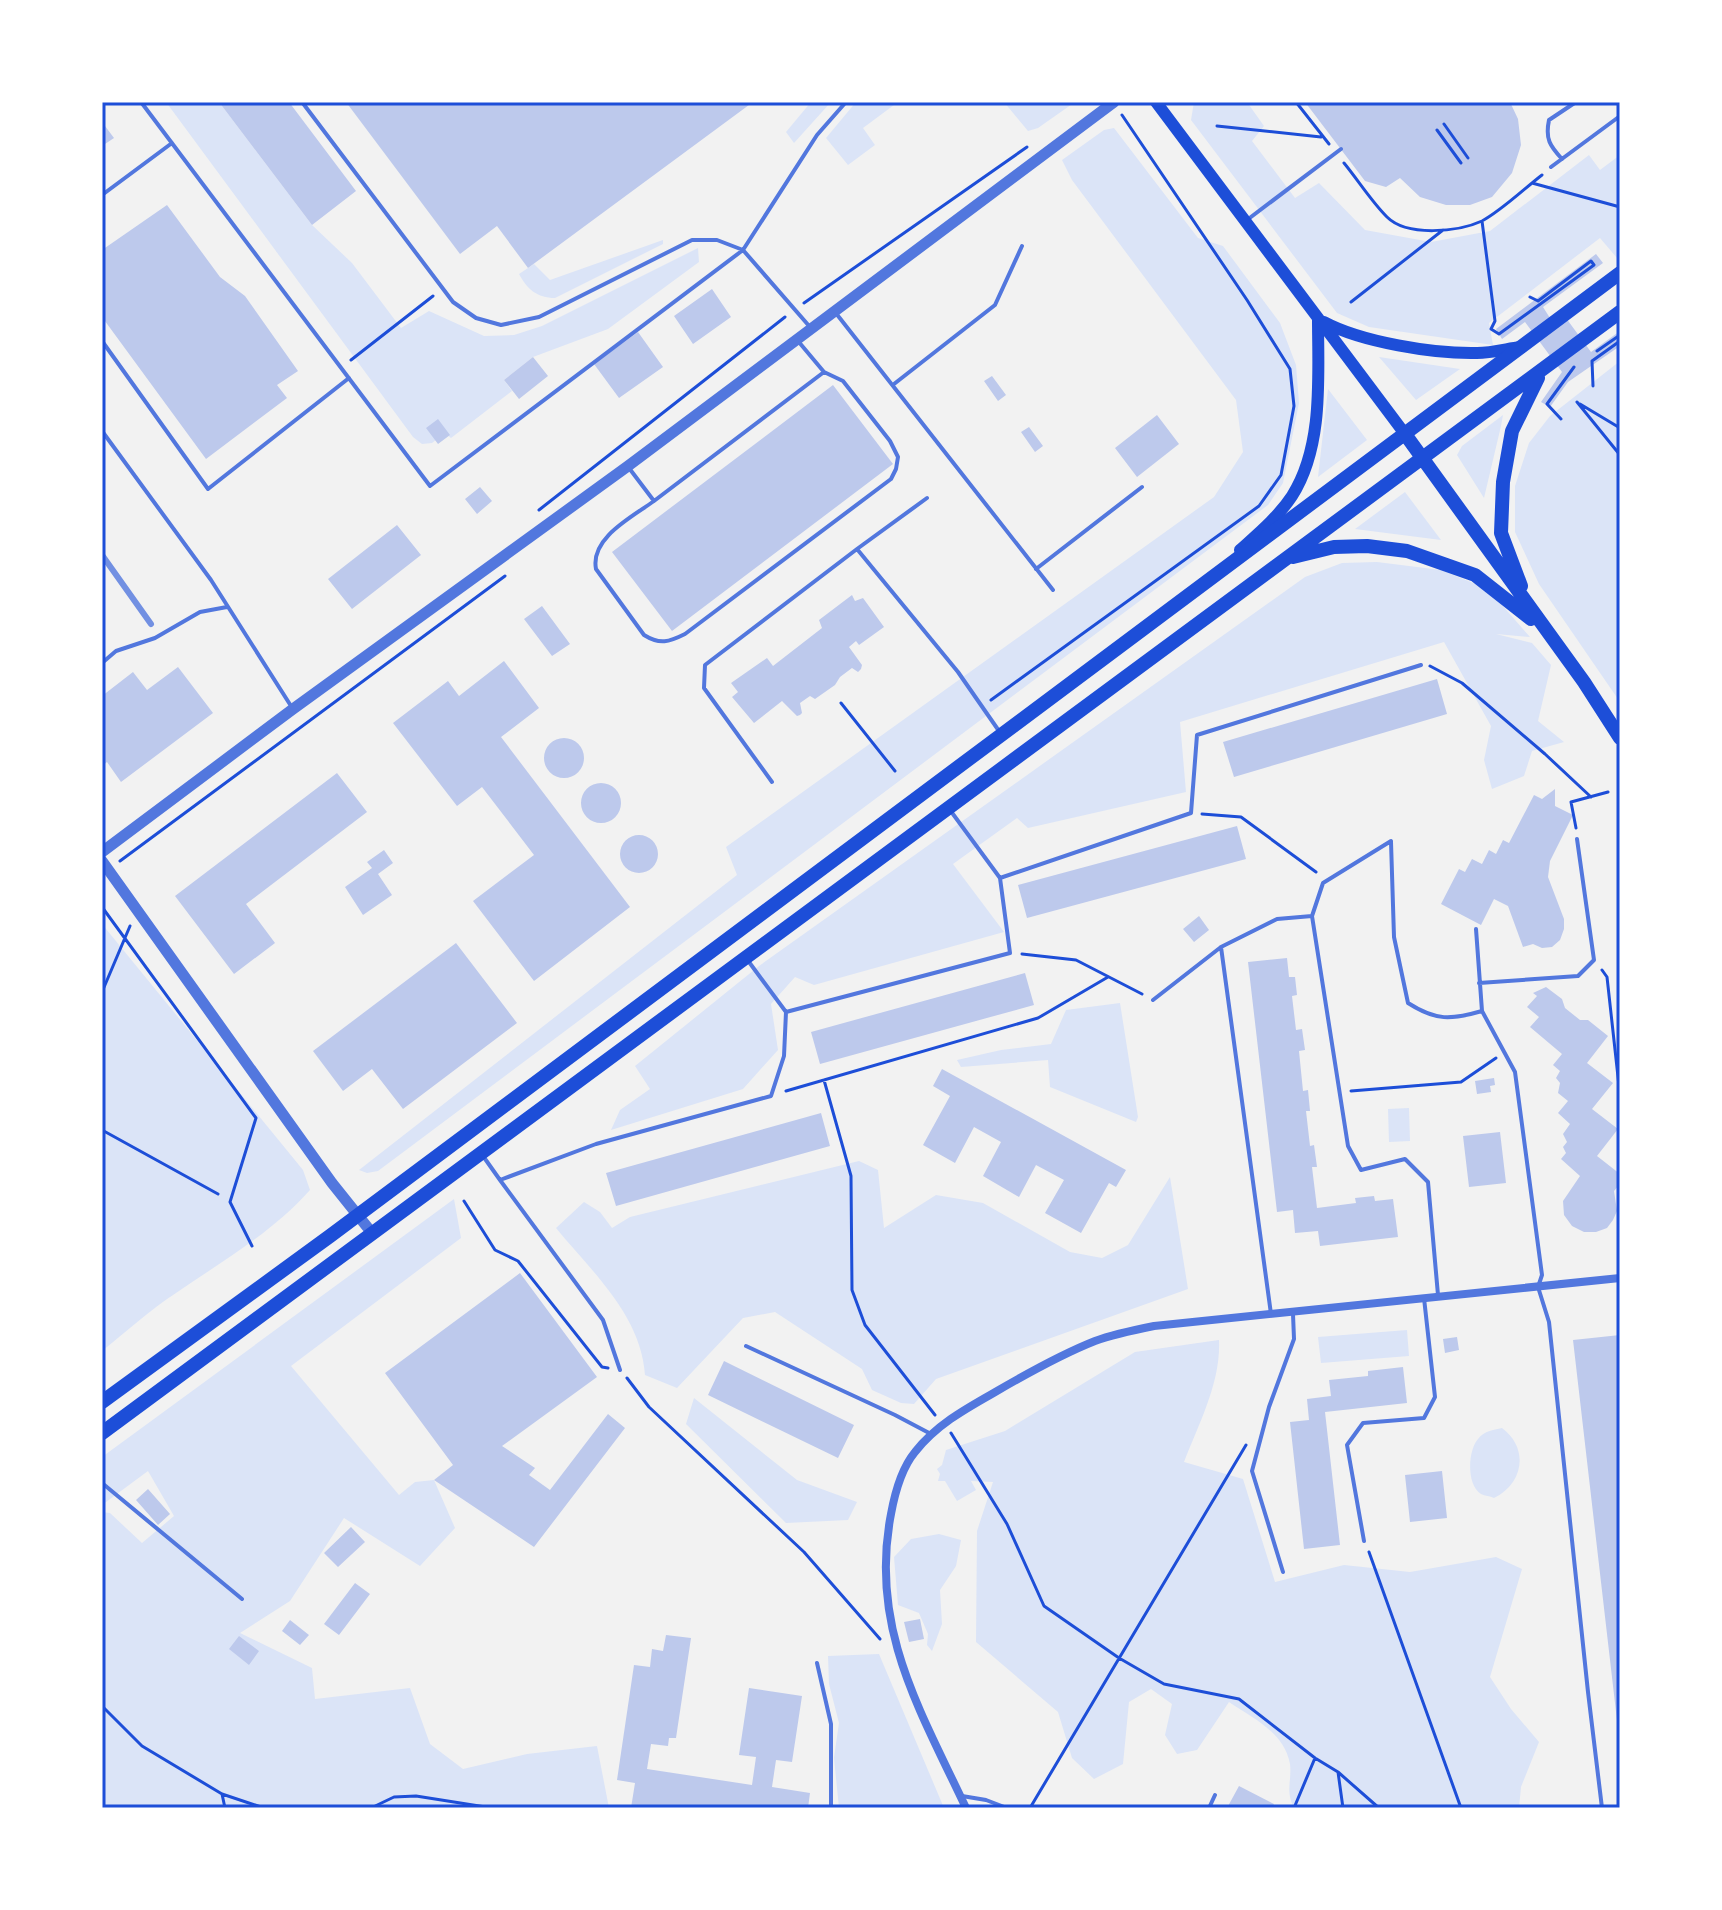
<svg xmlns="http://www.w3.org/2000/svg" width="1722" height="1910" viewBox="0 0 1722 1910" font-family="'IBM Plex Sans',sans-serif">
<rect width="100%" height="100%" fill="#f2f2f2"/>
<path fill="#dbe4f7" d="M166,102H219L312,225L352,263L401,328L429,311L484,336L514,335L542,326L698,248L699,262L608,329L533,357L504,380L512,391L451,438L445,433L432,443L422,444L413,437Z
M811,102H831L794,143L786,132Z
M856,102H898L863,128L875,145L848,165L826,138Z
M1004,102H1075L1038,128L1028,131Z
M1194,102H1247L1264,126L1252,141L1295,198L1319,183L1365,230L1431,242L1490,231L1589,155L1600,170L1620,155V255L1617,258L1600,238L1489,323L1493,345L1369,327L1337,313L1191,120Z
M1114,128L1198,238L1223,246L1280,323L1296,365L1299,403L1283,483L1268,505L378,1171L367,1173L359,1170L737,875L726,847L1214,497L1243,452L1236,400L1072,180L1062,160L1104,130Z
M663,240V244L555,298C537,298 527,289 519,274L534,264L550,280Z
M1379,357L1460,369L1416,400Z
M1620,361V702L1539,584L1515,532V486L1529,443L1550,416Z
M1328,389L1367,440L1318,477Z
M1503,415L1501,426L1484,498L1457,455L1462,446Z
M1405,492L1441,540L1355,529Z
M1377,562L1441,570L1488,589L1530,637L1496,634L1532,643L1551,665L1538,721L1564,742L1532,751L1524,776L1492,789L1484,760L1491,726L1444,642L1180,722L1186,792L1028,828L1017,818L953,864L1004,932L814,985L795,977L771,1004L778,1050L743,1089L611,1130L620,1110L650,1089L635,1066L759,966L1305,577L1342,563Z
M102,924L303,1170L310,1190C273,1232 221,1262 176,1293C150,1310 126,1332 102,1351Z
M1120,1003L1138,1117L1136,1122L1050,1087L1048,1060L961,1067L957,1060L1001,1050L1051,1044L1066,1010Z
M1409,1108L1410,1141L1389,1142L1388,1109Z
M859,1161L878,1170L884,1228L936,1195L983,1203L1070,1252L1102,1258L1128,1245L1170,1177L1188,1289L936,1379L914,1404L901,1403L872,1390L862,1369L775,1312L743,1318L677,1388L645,1375C641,1315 592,1272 556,1228L584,1202L600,1212L612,1228L630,1217Z
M454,1199L461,1238L291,1366L399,1495L415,1482L434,1480L455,1528L420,1566L344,1518L290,1601L240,1633L312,1668L315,1699L410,1688L430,1744L463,1769L527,1754L597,1746L609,1808H102V1512L110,1513L142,1543L174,1516L148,1471L102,1505V1457Z
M1407,1330L1409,1356L1321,1363L1318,1337Z
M1219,1340C1221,1382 1199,1423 1184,1462L1243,1479L1275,1582L1344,1565L1410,1572L1496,1557L1522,1569L1490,1677L1511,1709L1539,1742L1521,1787L1519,1808H1294C1285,1790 1292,1782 1290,1764C1284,1732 1254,1719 1229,1702L1197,1750L1177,1754L1165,1735L1172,1704L1151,1689L1129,1702L1123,1764L1094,1779L1072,1758L1058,1712L976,1642L977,1531L993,1482L971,1481L976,1490L957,1501L945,1481H938L940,1474L937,1469L942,1465L946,1450L1005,1431L1135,1352Z
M694,1398L797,1480L857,1502L848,1520L786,1523L686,1424Z
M1502,1428C1529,1448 1524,1483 1494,1498C1490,1496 1485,1496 1481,1494C1466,1485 1468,1450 1478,1439C1484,1431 1493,1430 1502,1428Z
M939,1534L961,1540L956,1566L940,1590L942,1624L932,1651L927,1645L928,1634L919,1613L898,1605L894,1557L911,1539Z
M879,1654L944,1808H839L834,1758L839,1723L829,1684L828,1656Z"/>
<path fill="#bdc9ec" d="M219,102H289L356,191L312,225Z
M346,102H753L528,268L497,226L460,254Z
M1305,102H1510L1518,119L1521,145L1512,173L1492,197L1470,205H1446L1420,197L1400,178L1386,187L1365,181Z
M102,122L114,138L102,146Z
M167,205L220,277L245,296L298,371L277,385L287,398L206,459L102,317V250Z
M1596,254L1603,263L1543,307L1555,326L1566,318L1591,352L1620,331V346L1568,382L1550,407L1541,402L1562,372L1525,322L1502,339L1496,329Z
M712,289L731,317L693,344L674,316Z
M638,332L663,367L619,398L594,364Z
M533,357L548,376L519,399L504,380Z
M992,376L1006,395L998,401L984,381Z
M833,385L893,464L672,631L612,552Z
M1157,415L1179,444L1137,477L1115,448Z
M438,419L450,435L438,444L426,428Z
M1029,427L1043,446L1035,452L1021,432Z
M480,487L492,501L477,514L465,499Z
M397,525L421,555L352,609L328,579Z
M852,595L855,601L863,598L884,627L859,645L856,641L849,647L862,665L861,669L858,672L852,668L840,677L835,685L815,699L810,696L800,703L802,713L800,715L797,716L782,701L754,723L732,697L738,692L731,683L767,658L773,666L822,628L819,620Z
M542,606L570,644L552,656L524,619Z
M504,661L539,708L501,737L630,907L534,981L473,901L534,855L482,787L457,806L393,723L448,681L459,696Z
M178,667L213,713L121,782L107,762L102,766V696L133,672L147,690Z
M1437,679L1447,714L1234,777L1223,742Z
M544 758a20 20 0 1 1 40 0a20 20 0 1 1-40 0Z
M337,773L367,812L246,904L275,943L234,974L175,896Z
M581 803a20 20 0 1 1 40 0a20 20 0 1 1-40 0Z
M1555,789V806L1573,815L1550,861L1548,877L1564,919V929L1560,940L1552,947L1542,948L1533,944L1523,947L1508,906L1494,899L1481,925L1441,904L1459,869L1465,872L1472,859L1482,864L1489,850L1496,854L1503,840L1509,843L1534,795L1542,799Z
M1237,826L1246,859L1027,918L1018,885Z
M620 854a19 19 0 1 1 38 0a19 19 0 1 1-38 0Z
M384,850L393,863L378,874L392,895L363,915L345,887L372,868L367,862Z
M1199,916L1209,930L1194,942L1183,929Z
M456,943L517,1023L403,1109L372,1069L343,1091L313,1051Z
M1287,958L1289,977H1295L1297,995L1292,996L1296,1030L1302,1029L1305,1050L1299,1051L1303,1091L1308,1090L1310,1111H1306L1310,1146L1314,1145L1317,1167H1312L1317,1208L1356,1203L1355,1198L1374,1196L1375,1201L1393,1199L1398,1237L1320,1246L1318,1231L1295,1233L1293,1210L1277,1212L1248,962Z
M1025,973L1034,1005L820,1064L811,1032Z
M1546,987L1562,999L1565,1008L1580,1020H1588L1608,1036L1587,1063L1613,1083L1592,1109L1618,1129L1597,1156L1620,1174V1184L1614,1191L1617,1211L1613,1220L1607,1228L1596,1232H1584L1572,1226L1564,1215L1563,1201L1580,1176L1561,1159L1566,1153L1563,1147L1567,1142L1563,1134L1570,1124L1558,1113L1568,1101L1558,1093L1560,1083L1556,1078L1560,1071L1553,1065L1562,1054L1530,1027L1539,1017L1527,1007L1537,996L1533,993Z
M942,1069L1126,1170L1116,1187L1109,1183L1081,1233L1045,1213L1064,1180L1036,1165L1019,1197L983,1176L1001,1142L974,1127L955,1163L923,1145L950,1096L933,1086Z
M1494,1078L1495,1085L1490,1086L1491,1092L1477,1094L1475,1081Z
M821,1113L830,1146L616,1206L606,1173Z
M1500,1132L1506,1183L1469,1187L1463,1136Z
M520,1273L597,1377L502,1446L535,1468L529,1475L550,1490L608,1414L625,1428L534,1547L434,1480L453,1465L385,1373Z
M1620,1335V1729H1618L1573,1340Z
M1457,1337L1459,1350L1445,1353L1443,1339Z
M724,1361L854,1425L838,1458L708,1395Z
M1403,1367L1407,1403L1325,1412L1340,1545L1304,1549L1290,1422L1309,1420L1307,1399L1331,1396L1329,1380L1368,1376V1371Z
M1442,1471L1447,1518L1410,1522L1405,1475Z
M148,1489L170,1514L158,1525L136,1500Z
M351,1527L365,1542L338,1567L324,1553Z
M355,1583L370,1594L339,1635L324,1624Z
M920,1619L924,1639L909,1642L904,1622Z
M290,1620L309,1635L300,1645L282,1631Z
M666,1635L691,1638L676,1738H669L668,1746L651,1744L647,1769L752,1785L756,1757L739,1755L749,1688L802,1696L792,1762L776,1760L772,1787L810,1793L808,1808H631L635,1783L617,1780L634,1665L650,1667L652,1649L663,1651Z
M239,1636L259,1651L249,1665L229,1649Z
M1239,1786L1274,1804L1272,1808H1227Z"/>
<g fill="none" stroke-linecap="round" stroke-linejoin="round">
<path stroke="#1d4ed8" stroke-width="3" d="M1296,102L1329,144
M1444,124L1468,158
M1217,126L1321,137
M1437,130L1461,163
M1344,163C1358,180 1371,201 1387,217C1407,237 1458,232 1482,221C1501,211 1525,188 1542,175
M1532,183L1620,207
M1482,221L1495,321L1491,329L1499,334L1594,265L1591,261L1538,301L1530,297
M1351,302L1443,230
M804,303L1027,147
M1597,351L1620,335
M351,360L433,296
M1593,386L1592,361L1620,341
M1577,402L1620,455
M1580,404L1620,428
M1561,419L1547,404L1574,367
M539,510L785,317
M1430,666L1462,683L1545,754L1591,797
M991,700L1259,506L1281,475L1294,406L1290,369L1247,300L1122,115
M841,703L895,771
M1202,814L1241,817L1316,872
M1576,828L1571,802L1608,792
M120,861L505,576
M102,907L256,1118L230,1202L252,1246
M1022,954L1076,960L1142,994
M1602,970L1607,977L1620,1095
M102,992L130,926
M824,1080L851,1176L852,1290L865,1325L935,1415
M786,1091L1038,1018L1108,977
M1351,1091L1461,1082L1496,1058
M102,1130L218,1194
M464,1201L495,1250L518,1261L602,1367L608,1368
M627,1378L649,1407L804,1552L880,1639
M951,1433L1007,1524L1044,1606L1119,1658L1164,1684L1239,1699L1315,1758L1338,1772L1343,1808
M1369,1552L1461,1808
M102,1706L142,1746L222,1794L264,1808
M1338,1772L1379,1808
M222,1794L225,1808
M371,1808L394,1797L416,1796L492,1808
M1030,1808L1246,1445
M1294,1808L1315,1758"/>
<path stroke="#5277de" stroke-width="4" d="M141,102L430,486L743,250L817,135L846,102
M302,102L453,302L476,318L501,325L539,317L692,240H717L743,250L810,327
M1562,159C1550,146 1545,139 1549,120L1576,102
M1551,167L1620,116
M102,195L172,143
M1247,220L1341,149
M835,312L1053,590
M102,341L208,489L349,378
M894,384L995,305L1022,246
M102,431L211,580L291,706
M629,468L654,501C632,517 590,538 596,569L644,635C660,645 669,642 685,634L891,479L896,469L898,457L890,441L843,381L824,372L798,341
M927,498L857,549L958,672L999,731
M654,501L824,372
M1036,569L1142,487
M102,663L116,651L155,638L200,612L227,607
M772,782L704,688L705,665L857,549
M950,810L1000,878L1191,813L1197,735L1421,665
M1391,841L1323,883L1312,916L1348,1146L1361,1170L1405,1159L1428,1182L1438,1295
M1391,842L1394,937L1408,1003C1436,1021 1451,1020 1482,1011
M1476,929L1482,1011L1515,1072L1542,1275L1538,1287L1549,1322L1588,1692L1602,1808
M1221,947L1271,1314
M749,962L786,1012L1010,953L1000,878
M1479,983L1578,976L1594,960L1577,839
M1153,1000L1221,947L1277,919L1312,916
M483,1156L500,1180L596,1144L771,1096L784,1056L786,1012
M500,1180L603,1320L620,1370
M746,1346L895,1415L931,1434
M102,1483L242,1599
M1364,1541L1347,1445L1363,1423L1424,1418L1435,1397L1424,1298
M1283,1572L1252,1471L1269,1407L1294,1339L1293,1314
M817,1663L831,1724V1808
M962,1796L986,1800L1007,1808
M1209,1808L1215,1795"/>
<path stroke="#5277de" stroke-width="8" d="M966,1808C920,1710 869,1627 891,1514C895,1492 901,1469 915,1452C937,1424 967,1408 997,1391C1028,1373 1062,1354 1095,1341C1114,1334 1134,1330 1154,1326L1620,1278"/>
<path stroke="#5277de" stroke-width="11" d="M102,852L293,709L628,466L1114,102
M102,861L332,1183L372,1233"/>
<path stroke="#1d4ed8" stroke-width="12" d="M1156,102L1405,434
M1324,322C1361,342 1434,354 1477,353C1491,353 1506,349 1520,347
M1240,550C1259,533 1278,517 1292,496C1324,446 1318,375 1318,319"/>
<path stroke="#1d4ed8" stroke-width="14" d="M1405,434L1584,682L1620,738
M1293,557L1334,547L1367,546L1407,551L1475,575L1531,619
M1521,586L1501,533L1503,482L1512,431L1538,378
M102,1402L330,1236L1620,273
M102,1433L1620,312"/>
<path stroke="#7290e2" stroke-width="6" d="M102,555L151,624"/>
</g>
<rect width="1722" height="1910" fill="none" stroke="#ffffff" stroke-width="208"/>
<rect x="104" y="104" width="1514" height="1702" fill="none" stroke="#1d4ed8" stroke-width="3"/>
</svg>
